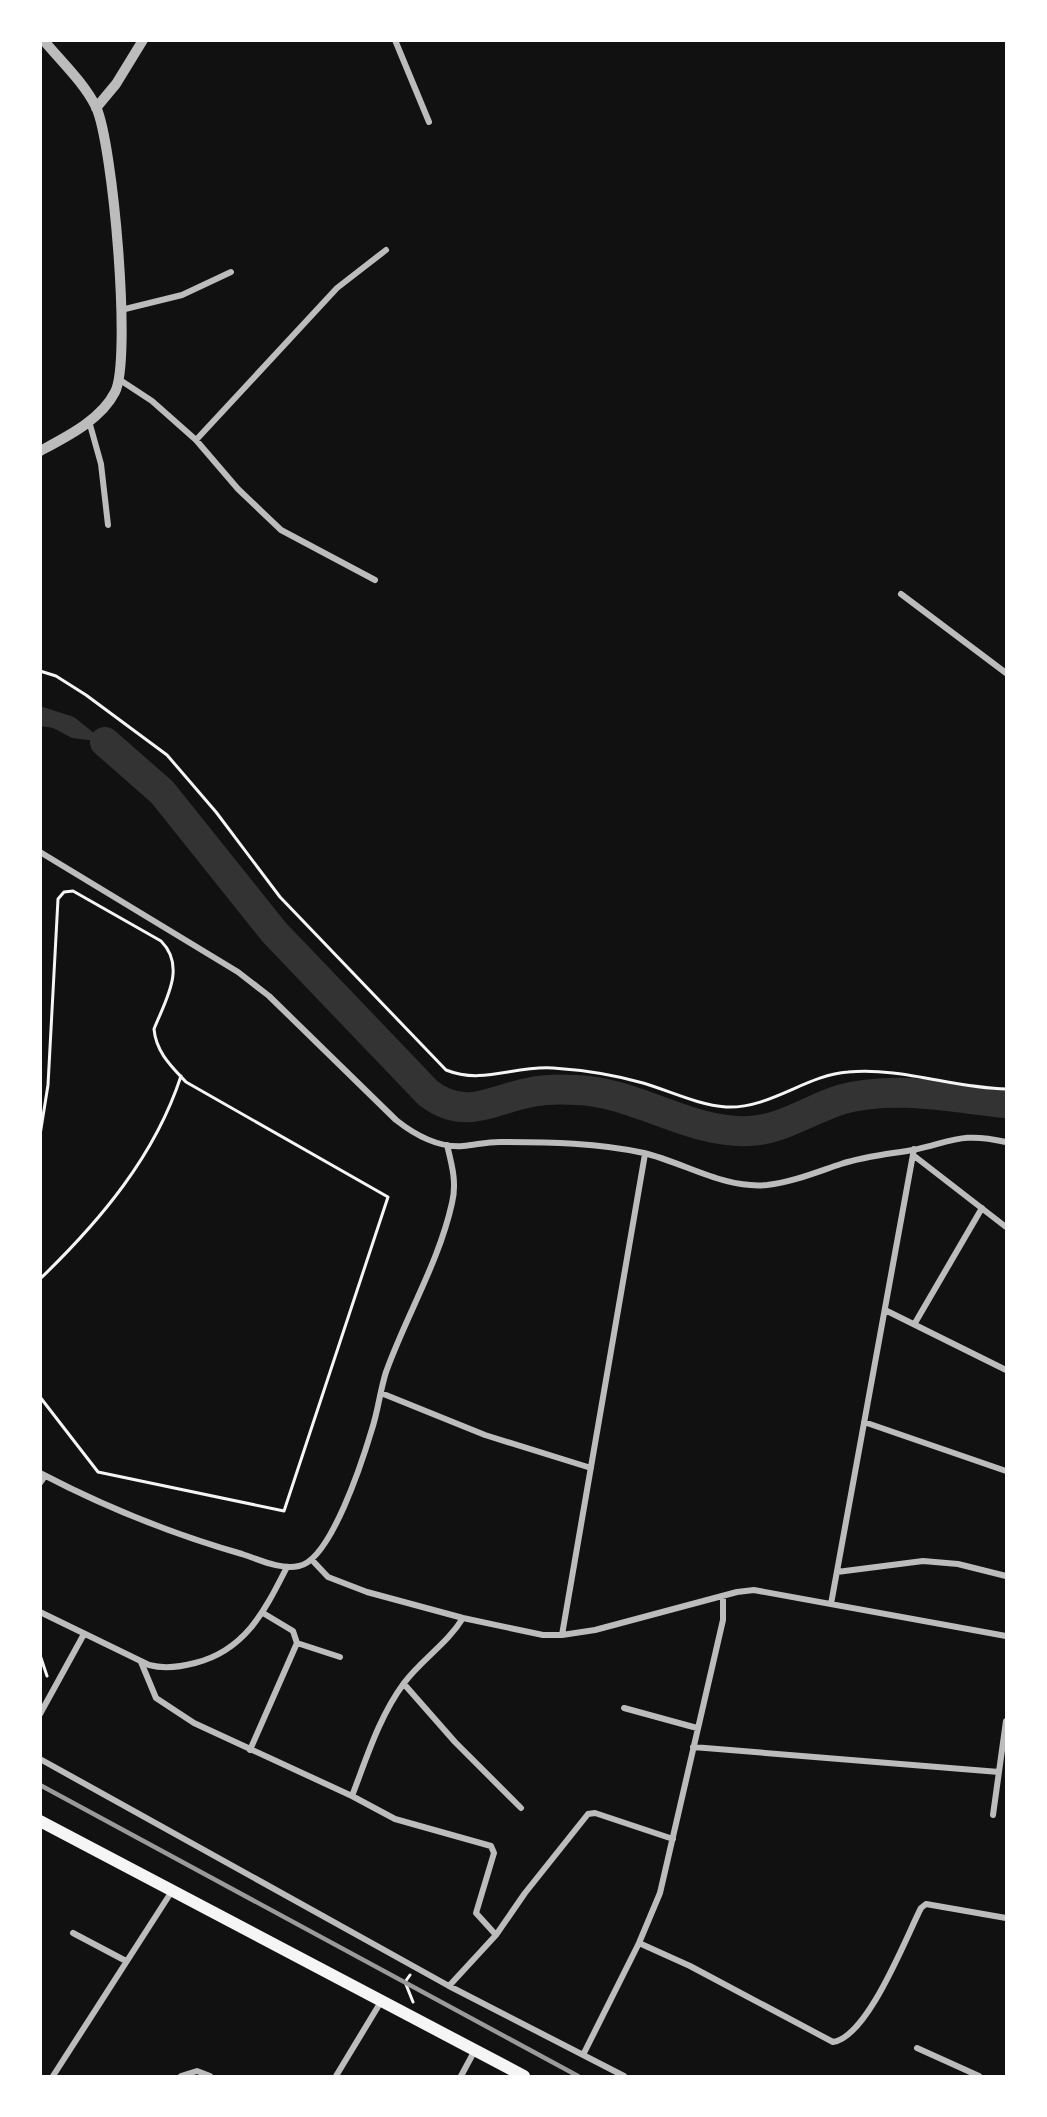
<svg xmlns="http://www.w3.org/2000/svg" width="1047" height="2117" viewBox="0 0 1047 2117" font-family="'Noto Sans',sans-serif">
<rect width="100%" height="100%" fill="#111"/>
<path fill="#333" d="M40,706L74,717L105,742L72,738L53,728L41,726Z"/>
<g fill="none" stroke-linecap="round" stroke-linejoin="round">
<path stroke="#333" stroke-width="30" d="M105,742L162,792L274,932L428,1093C466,1122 492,1099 532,1092C547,1089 562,1089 577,1090C636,1092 690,1134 749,1131C782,1130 812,1108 843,1099C896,1085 954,1098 1006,1103"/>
<path stroke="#f5f5f5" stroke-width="3" d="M40,671L56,676L86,695L167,755L216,812L280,897L446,1070C483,1085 515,1065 553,1068C583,1070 615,1075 643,1083C670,1091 698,1105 726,1107C770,1109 806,1075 848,1072C901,1067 954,1088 1006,1089
M40,1135L48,1085L58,899L64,892L73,891L161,941C187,967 165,1001 154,1029C156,1052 171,1066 186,1082L388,1197L284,1511L98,1472L40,1397
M40,1279C100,1221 155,1156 181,1076
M40,1655L47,1676
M410,1975L405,1982L413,2002"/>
<path stroke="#bcbcbc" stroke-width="6" d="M395,40L429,122
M121,310L182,295L231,272
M120,380L152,401L196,440L238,489L281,530L375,580
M89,421L101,464L108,525
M196,440L337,288L386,250
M901,594L1006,673
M40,852L238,972L269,996L396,1120C415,1135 438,1148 463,1146C476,1145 490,1141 503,1142C550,1142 598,1143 644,1153C685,1163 724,1189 767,1185C793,1182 817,1172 841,1164C865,1156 889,1154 913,1150C954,1141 962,1132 1006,1142
M913,1155L1006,1227
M885,1310L1006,1370
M915,1323L982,1208
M381,1393L485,1435L591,1468
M864,1422L1006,1471
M40,1473C105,1507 172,1534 242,1554C260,1560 280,1570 299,1566C331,1560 363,1459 372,1429C378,1411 380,1391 386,1372C406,1316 439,1262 452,1203C457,1183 452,1165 447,1145
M40,1483L45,1476
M312,1560L328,1577L367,1592L463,1618L543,1635H562L595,1630L737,1592L754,1590L1006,1636
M837,1572L923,1561L958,1564L1006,1576
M831,1604L914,1149
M40,1612L149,1665C164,1669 180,1667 195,1663C246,1650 265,1610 287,1567
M562,1635L645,1154
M297,1643L340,1657
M141,1662L156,1698L194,1723L352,1796L395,1819L491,1846L494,1853L476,1913L496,1935
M404,1684L455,1742L521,1808
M624,1708L697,1728
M40,1714L84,1634
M693,1747L999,1772
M250,1750L297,1643L293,1631L263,1613
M40,1759L449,1986L624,2076
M352,1796C367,1757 379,1717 404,1683C422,1659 447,1644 463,1618
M993,1815L1006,1721
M73,1933L126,1961
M639,1943L690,1966L833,2042C868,2037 906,1937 921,1908L926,1904L1006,1918
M449,1986L496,1935L525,1893L588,1814L595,1813L673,1839
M917,2048L979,2076
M583,2055L639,1943L660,1893L723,1620V1596
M53,2076L172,1891
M181,2076L197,2071L210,2076
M336,2076L382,2000
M461,2076L475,2050"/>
<path stroke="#bcbcbc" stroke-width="10" d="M96,108L116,84L143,40
M40,451C66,437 101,420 115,392C132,360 113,143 96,107C84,83 62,62 45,42"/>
<path stroke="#f5f5f5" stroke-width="12" d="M40,1821L524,2076"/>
<path stroke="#9a9a9a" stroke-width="4.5" d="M40,1785L578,2076"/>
</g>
<rect width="1047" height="2117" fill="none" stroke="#ffffff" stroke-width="84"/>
</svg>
